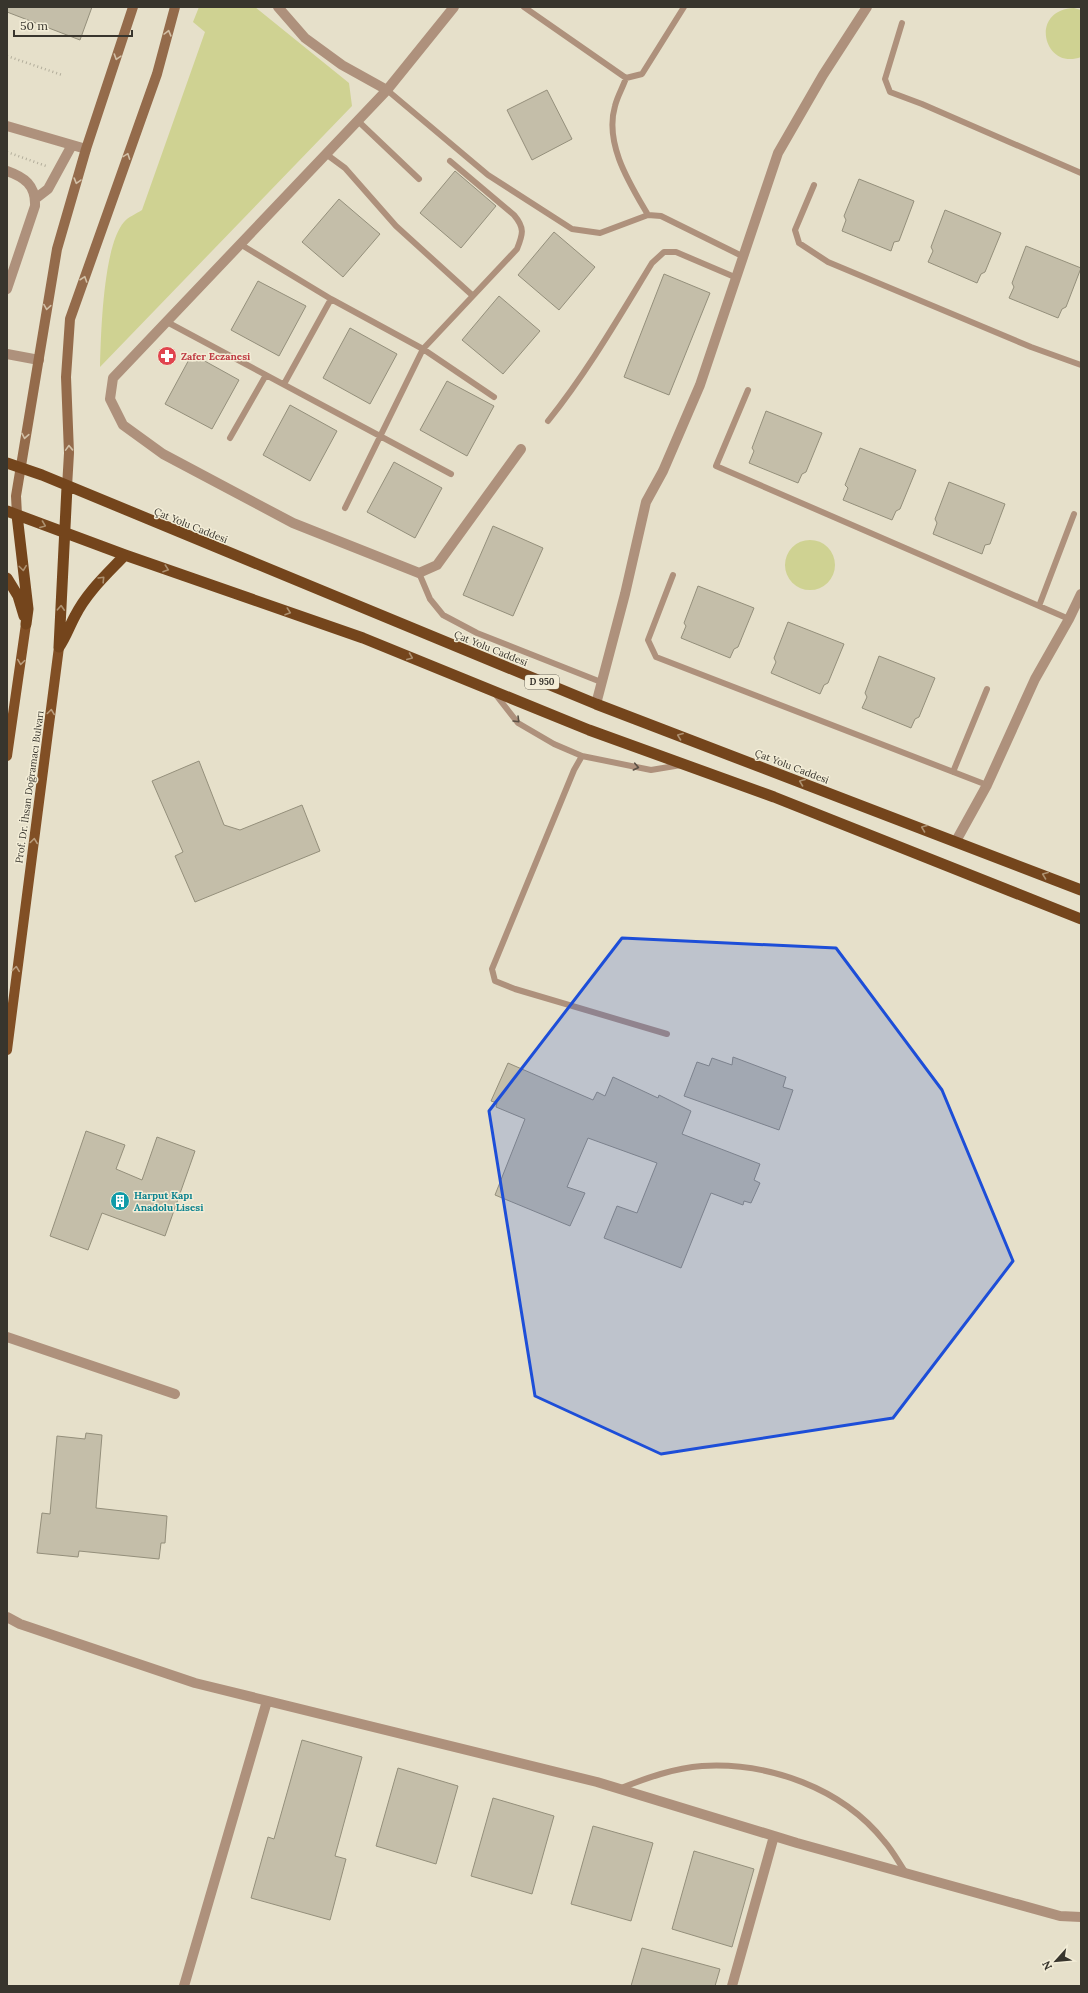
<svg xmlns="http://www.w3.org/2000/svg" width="1088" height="1993" viewBox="0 0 1088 1993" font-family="Lora,serif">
<rect width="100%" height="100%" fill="#e6e0ca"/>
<path fill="#cfd292" d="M199,7H255L349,83L352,106L100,367C101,334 103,246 124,222C128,217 136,214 142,210L205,32L193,22Z
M1074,8L1081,10V57C1044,71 1028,10 1074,8Z
M785 565a25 25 0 1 1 50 0a25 25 0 1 1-50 0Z"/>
<path fill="#c4bea9" stroke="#948f7b" d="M7,7H92L80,40L7,12Z
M547,90L572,139L532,160L507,110Z
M455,171L496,206L461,248L420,213Z
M859,179L914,201L899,241L894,242L891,251L842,231L846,220L844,216Z
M339,199L380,234L343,277L302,242Z
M945,210L1001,233L985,272L981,274L977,283L928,262L933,251L931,247Z
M554,232L595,267L559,310L518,275Z
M1026,246L1081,268L1066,307L1062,309L1058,318L1009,298L1014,287L1012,283Z
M664,274L710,293L669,395L624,377Z
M258,281L306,306L279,356L231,330Z
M499,296L540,331L503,374L462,340Z
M350,328L397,354L370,404L323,378Z
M192,354L239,380L212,429L165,404Z
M447,381L494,406L467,456L420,430Z
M290,405L337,431L310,481L263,455Z
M766,411L822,433L806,472L802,474L798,483L749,463L754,451L752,448Z
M860,448L916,470L900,509L896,511L892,520L843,500L848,488L845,485Z
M394,462L442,488L415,538L367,512Z
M949,482L1005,504L990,544L985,545L982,554L933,534L937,523L935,519Z
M493,526L543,548L513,616L463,595Z
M698,586L754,608L738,647L734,649L730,658L681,638L686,626L684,623Z
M788,622L844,644L828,683L824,685L820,694L771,673L776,662L774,658Z
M879,656L935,678L919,717L915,719L911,728L862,708L867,697L865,693Z
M199,761L224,825L240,830L302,805L320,851L195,902L175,856L183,852L152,781Z
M733,1057L786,1077L783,1087L793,1090L779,1130L684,1096L697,1062L709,1066L712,1058L732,1065Z
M508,1063L593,1100L597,1092L605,1096L613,1077L658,1098L659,1095L691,1111L682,1134L760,1164L754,1180L760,1183L751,1203L744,1201L743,1205L711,1193L681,1268L604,1238L617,1206L637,1213L657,1163L588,1138L567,1187L585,1193L570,1226L495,1195L525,1119L496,1107L497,1103L491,1101Z
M86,1131L125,1145L116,1169L142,1180L157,1137L195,1151L165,1236L102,1213L88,1250L50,1236Z
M86,1433L102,1435L96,1508L167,1516L165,1543H161L159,1559L79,1551L78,1557L37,1553L42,1513L50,1514L57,1436L85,1439Z
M302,1740L362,1757L335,1856L346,1859L330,1920L251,1898L268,1837L274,1839Z
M398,1768L458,1786L436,1864L376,1846Z
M493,1798L554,1816L532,1894L471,1876Z
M593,1826L653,1843L631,1921L571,1904Z
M694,1851L754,1869L732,1947L672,1929Z
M642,1948L720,1969L715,1986H631Z"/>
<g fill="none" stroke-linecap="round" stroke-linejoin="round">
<path stroke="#b2ad9b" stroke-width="2.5" stroke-dasharray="1 3" stroke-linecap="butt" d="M7,56L62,75
M7,152L46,166"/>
<path stroke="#ae917c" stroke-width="6" d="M524,7L626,78L642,74L684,7
M902,23L885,79L890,92L922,104L1081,173
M626,78C623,87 617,97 615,106C604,144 630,184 648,215
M387,90L488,175L572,229L600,233L648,215L661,216L744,257
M358,121L419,179
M326,154L345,168L396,226L472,295
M814,185L795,230L799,243L828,262L1031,347L1081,365
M240,244L331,299L423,349L517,249C523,234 525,228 514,215L450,161
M167,322L451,474
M284,384L331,299
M748,390L716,466L1069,619
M548,421C588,371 619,317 652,263L664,252H676L737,278
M230,438L266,375
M345,508L423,349L494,397
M419,573L430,599L443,615L477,633L601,682
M673,575L648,640L656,657L987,785
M1039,606L1074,514
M496,695L518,723L554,744L582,756L651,770L681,765
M582,756L574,770L492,969L495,981L515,989L667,1034
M953,772L987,689
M621,1788C647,1778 674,1768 702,1766C769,1762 842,1788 884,1841C893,1851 899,1863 906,1873"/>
<path stroke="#ae917c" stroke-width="10" d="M278,7L305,38L342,65L387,90
M454,7L387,90L113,378L110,399L123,425L163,454L293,523L419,573L437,565L521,449
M7,126L86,149
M7,171C24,177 36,185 35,206L7,289
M35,199L48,189L72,145
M7,354L39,360
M596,704L625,594L646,502L663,471L700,385L778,153L823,75L867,7
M956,841L987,785L1035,679L1069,619L1081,594
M7,1337L175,1394
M7,1617L20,1624L195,1683L597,1782L797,1843L1060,1916L1081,1917
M184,1986L267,1701
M732,1986L774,1836"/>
<path stroke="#946b4b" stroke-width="10" d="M67,487L69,453L66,377L70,319L157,74L175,7
M17,515L16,496L57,249L86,149L133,7"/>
<path stroke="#814f25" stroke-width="10" d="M7,756L26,624
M7,1050L59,647"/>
<path stroke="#74451c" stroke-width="11" d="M7,463L42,475L596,704L1081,890
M7,511L125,555L363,638L589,730L774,797L1081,919
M17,515L28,609L26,624
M7,578L18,596L24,616
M59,647L67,487
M59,647C66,637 69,627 75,616C87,592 107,574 125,555"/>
</g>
<defs><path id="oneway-chevron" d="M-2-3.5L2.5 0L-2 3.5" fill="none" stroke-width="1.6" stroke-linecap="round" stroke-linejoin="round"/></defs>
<g stroke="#d2c0a6">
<use href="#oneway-chevron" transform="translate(168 33) rotate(-75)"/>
<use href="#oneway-chevron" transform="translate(117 57) rotate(108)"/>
<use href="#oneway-chevron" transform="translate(127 156) rotate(-70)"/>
<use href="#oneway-chevron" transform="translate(77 181) rotate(106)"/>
<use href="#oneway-chevron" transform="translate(84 279) rotate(-71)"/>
<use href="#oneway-chevron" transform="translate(47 307) rotate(99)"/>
<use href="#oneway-chevron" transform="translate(25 436) rotate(100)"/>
<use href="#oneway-chevron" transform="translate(69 448) rotate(-92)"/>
</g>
<g stroke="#ad9170">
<use href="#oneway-chevron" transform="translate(43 525) rotate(21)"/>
<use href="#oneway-chevron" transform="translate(23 568) rotate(83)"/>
<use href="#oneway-chevron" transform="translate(166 569) rotate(19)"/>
<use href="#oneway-chevron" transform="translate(102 579) rotate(-46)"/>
<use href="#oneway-chevron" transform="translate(61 608) rotate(-87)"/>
<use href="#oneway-chevron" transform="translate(288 612) rotate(19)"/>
<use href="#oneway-chevron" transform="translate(410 657) rotate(22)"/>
<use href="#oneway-chevron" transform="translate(680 736) rotate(-159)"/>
<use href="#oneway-chevron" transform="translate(802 782) rotate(-159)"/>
<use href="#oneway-chevron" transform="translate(924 828) rotate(-159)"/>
<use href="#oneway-chevron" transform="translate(1045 875) rotate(-159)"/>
</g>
<g stroke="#ba9e7e">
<use href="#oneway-chevron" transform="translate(21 662) rotate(98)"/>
<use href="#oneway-chevron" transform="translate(51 712) rotate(-82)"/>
<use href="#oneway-chevron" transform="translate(34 841) rotate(-82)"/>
<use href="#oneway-chevron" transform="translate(16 969) rotate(-83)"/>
</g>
<g stroke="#5b5145">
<use href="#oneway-chevron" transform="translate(517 720) rotate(45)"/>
<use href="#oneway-chevron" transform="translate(636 767) rotate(12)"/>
</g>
<path fill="#1d4ed8" fill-opacity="0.2" stroke="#1d4ed8" stroke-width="3" stroke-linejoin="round" d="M622,938L836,948L942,1090L1013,1261L893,1418L661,1454L535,1396L489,1111Z"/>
<defs>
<g id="pharmacy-disc" transform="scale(1)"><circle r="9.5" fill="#e0444e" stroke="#f3edd7"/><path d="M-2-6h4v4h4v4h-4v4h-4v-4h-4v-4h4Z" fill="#fff"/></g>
<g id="building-disc" transform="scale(1)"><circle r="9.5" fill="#0f9aa8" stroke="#f3edd7"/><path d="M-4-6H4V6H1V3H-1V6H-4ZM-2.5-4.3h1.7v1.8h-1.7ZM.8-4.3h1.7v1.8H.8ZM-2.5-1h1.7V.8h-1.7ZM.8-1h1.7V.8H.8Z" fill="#fff"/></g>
</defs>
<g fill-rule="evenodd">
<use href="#pharmacy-disc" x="167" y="356"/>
<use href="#building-disc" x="120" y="1201"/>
</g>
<g text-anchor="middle" stroke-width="3" stroke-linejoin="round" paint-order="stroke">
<rect fill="#f3edd7" stroke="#706c60" stroke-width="1" x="525" y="675" width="34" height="14" rx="3"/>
<g font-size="9" font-weight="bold" fill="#38352d">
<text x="542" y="685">D 950</text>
</g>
<g font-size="10" font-weight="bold" fill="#be3a42" stroke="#f3edd7" text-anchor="start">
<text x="181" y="360">Zafer Eczanesi</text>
</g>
<g font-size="10" fill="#38352d" stroke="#f3edd7">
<text transform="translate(191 525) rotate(22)" y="4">Çat Yolu Caddesi</text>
<text transform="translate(491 648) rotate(22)" y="4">Çat Yolu Caddesi</text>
<text transform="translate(792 766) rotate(21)" y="4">Çat Yolu Caddesi</text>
<text transform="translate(29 787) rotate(-82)" y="4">Prof. Dr. İhsan Doğramacı Bulvarı</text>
</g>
<g font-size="10" font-weight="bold" fill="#0d838f" stroke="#f3edd7" text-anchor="start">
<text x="134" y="1199">Harput Kapı<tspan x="134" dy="12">Anadolu Lisesi</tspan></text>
</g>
</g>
<rect width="1088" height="1993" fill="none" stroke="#38352d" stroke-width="16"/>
<g transform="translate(1056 1961) rotate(243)" stroke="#f3edd7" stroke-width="3" paint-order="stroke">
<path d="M0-3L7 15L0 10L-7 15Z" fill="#38352d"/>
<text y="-6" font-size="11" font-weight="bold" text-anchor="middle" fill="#38352d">N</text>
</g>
<path d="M14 30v6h118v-6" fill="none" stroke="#38352d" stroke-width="2"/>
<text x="20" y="30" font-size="12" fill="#38352d" stroke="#f3edd7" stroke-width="3" paint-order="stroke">50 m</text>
</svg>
